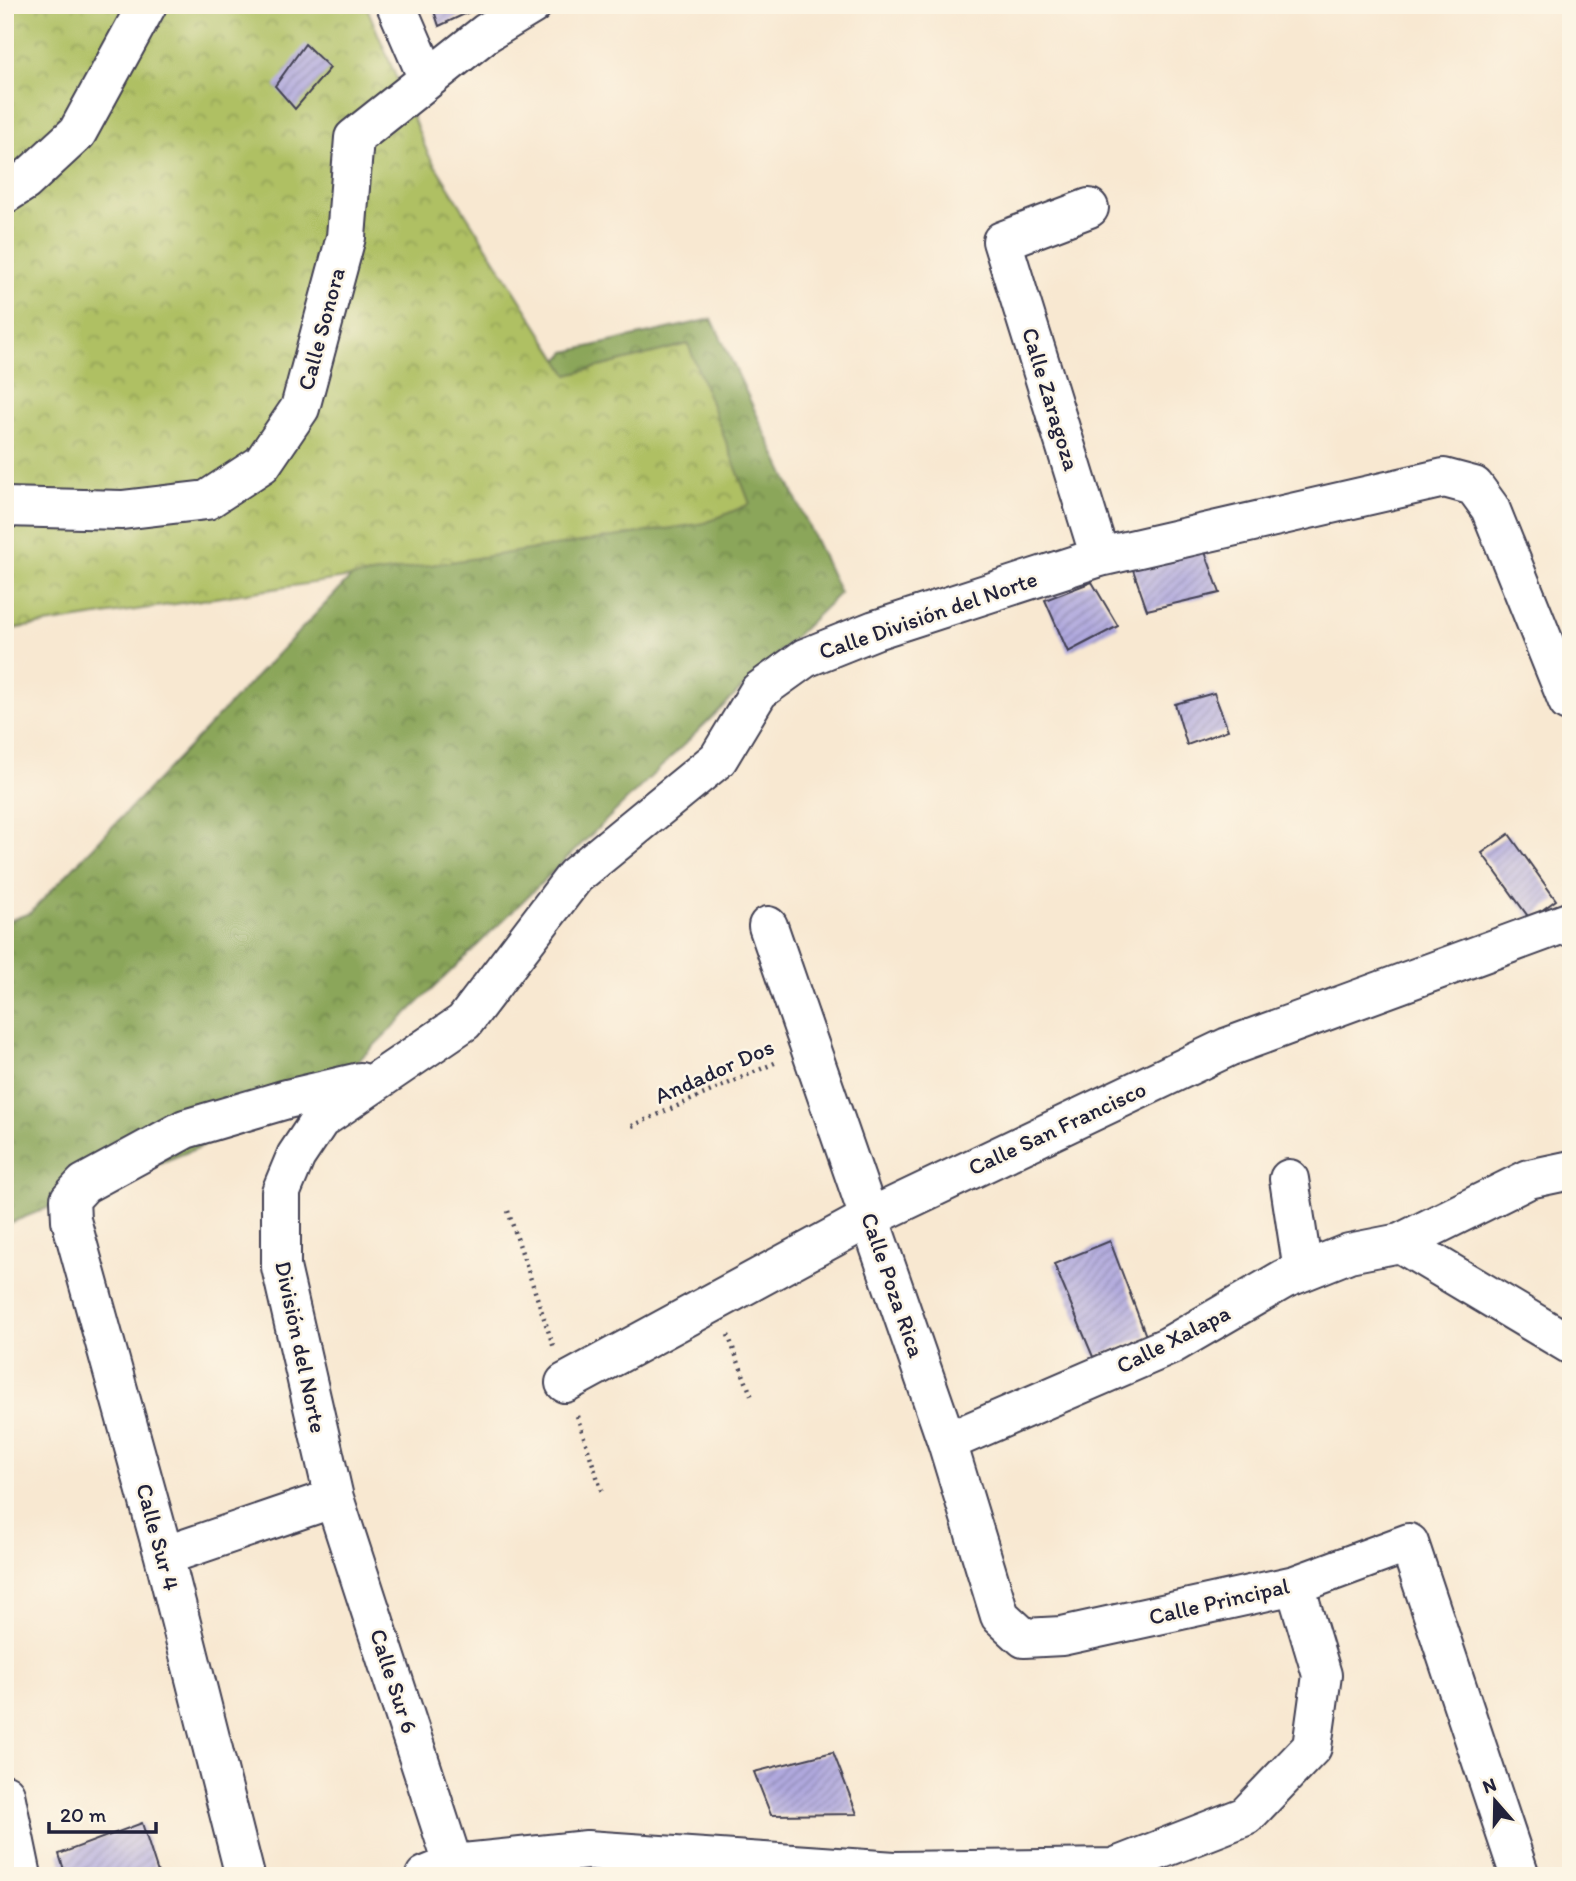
<svg xmlns="http://www.w3.org/2000/svg" width="1576" height="1881" viewBox="0 0 1576 1881" font-family="Itim,sans-serif">
<defs>
<pattern id="forest-crowns" width="20" height="18" patternUnits="userSpaceOnUse" patternTransform="scale(1.75)"><rect width="20" height="18" fill="#8ba65a"/><path d="M2 6a3 3 0 1 1 6 0M12 15a3 3 0 1 1 6 0" fill="none" stroke="#71874c"/></pattern>
<pattern id="park-crowns" width="20" height="18" patternUnits="userSpaceOnUse" patternTransform="scale(1.75)"><rect width="20" height="18" fill="#afc064"/><path d="M2 6a3 3 0 1 1 6 0M12 15a3 3 0 1 1 6 0" fill="none" stroke="#8e9c54"/></pattern>
<pattern id="building-hatch" width="6" height="6" patternUnits="userSpaceOnUse" patternTransform="scale(1.75)"><rect width="6" height="6" fill="#b0a9de"/><path d="M-1 1l2-2M0 6l6-6M5 7l2-2" fill="none" stroke="#8f89b5"/></pattern>
</defs>
<rect width="100%" height="100%" fill="#fcf5e5"/>
<filter id="ink" filterUnits="userSpaceOnUse"><feTurbulence type="fractalNoise" baseFrequency=".0143" numOctaves="2"/><feDisplacementMap in="SourceGraphic" scale="14" xChannelSelector="R" yChannelSelector="G"/><feConvolveMatrix kernelMatrix="1 2 1 2 8 2 1 2 1" color-interpolation-filters="sRGB"/></filter>
<filter id="wash" filterUnits="userSpaceOnUse"><feTurbulence type="fractalNoise" baseFrequency=".00686" numOctaves="4" result="noise"/><feDisplacementMap in="SourceGraphic" scale="28" xChannelSelector="R" yChannelSelector="G"/><feGaussianBlur stdDeviation="1.57" result="paint"/><feColorMatrix in="noise" values="0 0 0 0 0 0 0 0 0 0 0 0 0 0 0 0 0 1.4 0 .05"/><feComposite in="paint" operator="in"/></filter>
<g filter="url(#wash)">
<rect width="100%" height="100%" fill="#f8e8d1"/>
<path fill="url(#forest-crowns)" stroke="#56644a" stroke-width="2" d="M712,319L840,593L318,1100L5,1225V922L30,913L566,352Z"/>
<path fill="url(#park-crowns)" stroke="#687150" stroke-width="2" d="M5,5H366L428,154L568,375L688,344L750,504L705,523L5,630Z"/>
<g id="blocks">
<path fill="url(#building-hatch)" d="M432,5H484L439,26Z
M305,44L330,68L295,109L275,86Z
M1201,541L1220,593L1147,610L1130,561Z
M1092,582L1118,626L1068,652L1045,600Z
M1214,693L1228,730L1187,745L1175,704Z
M1509,834L1556,900L1530,919L1482,853Z
M1110,1241L1146,1336L1093,1357L1054,1264Z
M833,1752L857,1814L771,1815L754,1772Z
M142,1823L159,1876H66L59,1854Z"/>
</g>
</g>
<g filter="url(#ink)">
<use href="#blocks" fill-opacity="0" stroke="#424052" stroke-width="2"/>
<g fill="none" stroke-linecap="round" stroke-linejoin="round">
<g stroke="#424052" stroke-width="42">
<path id="minor" d="M396,5L428,79
M5,194L24,182L77,133L147,5
M1089,208L1002,241L1100,557
M5,507L122,510L207,500L262,464L300,408L346,237L354,138L486,33L532,5
M768,926L947,1442L1000,1616L1024,1638L1062,1636L1295,1585L1409,1543L1520,1876
M1289,1179L1303,1271
M1400,1243L1571,1345
M565,1383L869,1218L1228,1047L1571,921
M947,1442L1169,1346L1284,1279L1349,1253L1400,1243L1529,1179L1571,1170
M164,1556L334,1498
M5,1794L22,1876
M245,1876L164,1556L71,1220L70,1199L84,1184L185,1129L287,1099L360,1082
M425,1876L454,1864L587,1850L895,1871L1113,1868L1246,1816L1312,1747L1322,1675L1295,1585
M457,1876L334,1498L281,1267V1192L296,1156L320,1120L464,1022L575,876L718,759L759,691L805,658L875,630L1100,557L1444,478L1474,486L1490,508L1568,702L1571,701"/>
</g>
<path stroke="#424052" stroke-width="4.5" stroke-dasharray="2 5" stroke-linecap="butt" d="M632,1126L777,1062
M508,1211L554,1348
M728,1335L753,1400
M577,1416L603,1495"/>
<use href="#minor" stroke="#fff" stroke-width="38"/>
</g>
</g>
<g text-anchor="middle" stroke-width="5" stroke-linejoin="round" paint-order="stroke">
<g font-size="23" fill="#22223b" stroke="#fcf5e5">
<text transform="translate(321 329) rotate(-75)" y="8">Calle Sonora</text>
<text transform="translate(1051 399) rotate(73)" y="8">Calle Zaragoza</text>
<text transform="translate(928 615) rotate(-19)" y="8">Calle División del Norte</text>
<text transform="translate(714 1071) rotate(-24)" y="8">Andador Dos</text>
<text transform="translate(1057 1128) rotate(-25)" y="8">Calle San Francisco</text>
<text transform="translate(893 1285) rotate(71)" y="8">Calle Poza Rica</text>
<text transform="translate(1173 1339) rotate(-27)" y="8">Calle Xalapa</text>
<text transform="translate(301 1347) rotate(78)" y="8">División del Norte</text>
<text transform="translate(158 1537) rotate(75)" y="8">Calle Sur 4</text>
<text transform="translate(1219 1601) rotate(-13)" y="8">Calle Principal</text>
<text transform="translate(394 1681) rotate(72)" y="8">Calle Sur 6</text>
</g>
</g>
<rect width="1576" height="1881" fill="none" stroke="#fcf5e5" stroke-width="28"/>
<g transform="translate(1495 1801) rotate(340)" stroke="#fcf5e5" stroke-width="5" paint-order="stroke">
<path d="M0-5L12 26L0 18L-12 26Z" fill="#22223b"/>
<text y="-10" font-size="19" font-weight="bold" text-anchor="middle" fill="#22223b">N</text>
</g>
<path d="M49 1822v10h107v-10" fill="none" stroke="#22223b" stroke-width="3.5"/>
<text x="60" y="1822" font-size="21" fill="#22223b" stroke="#fcf5e5" stroke-width="5" paint-order="stroke">20 m</text>
</svg>
